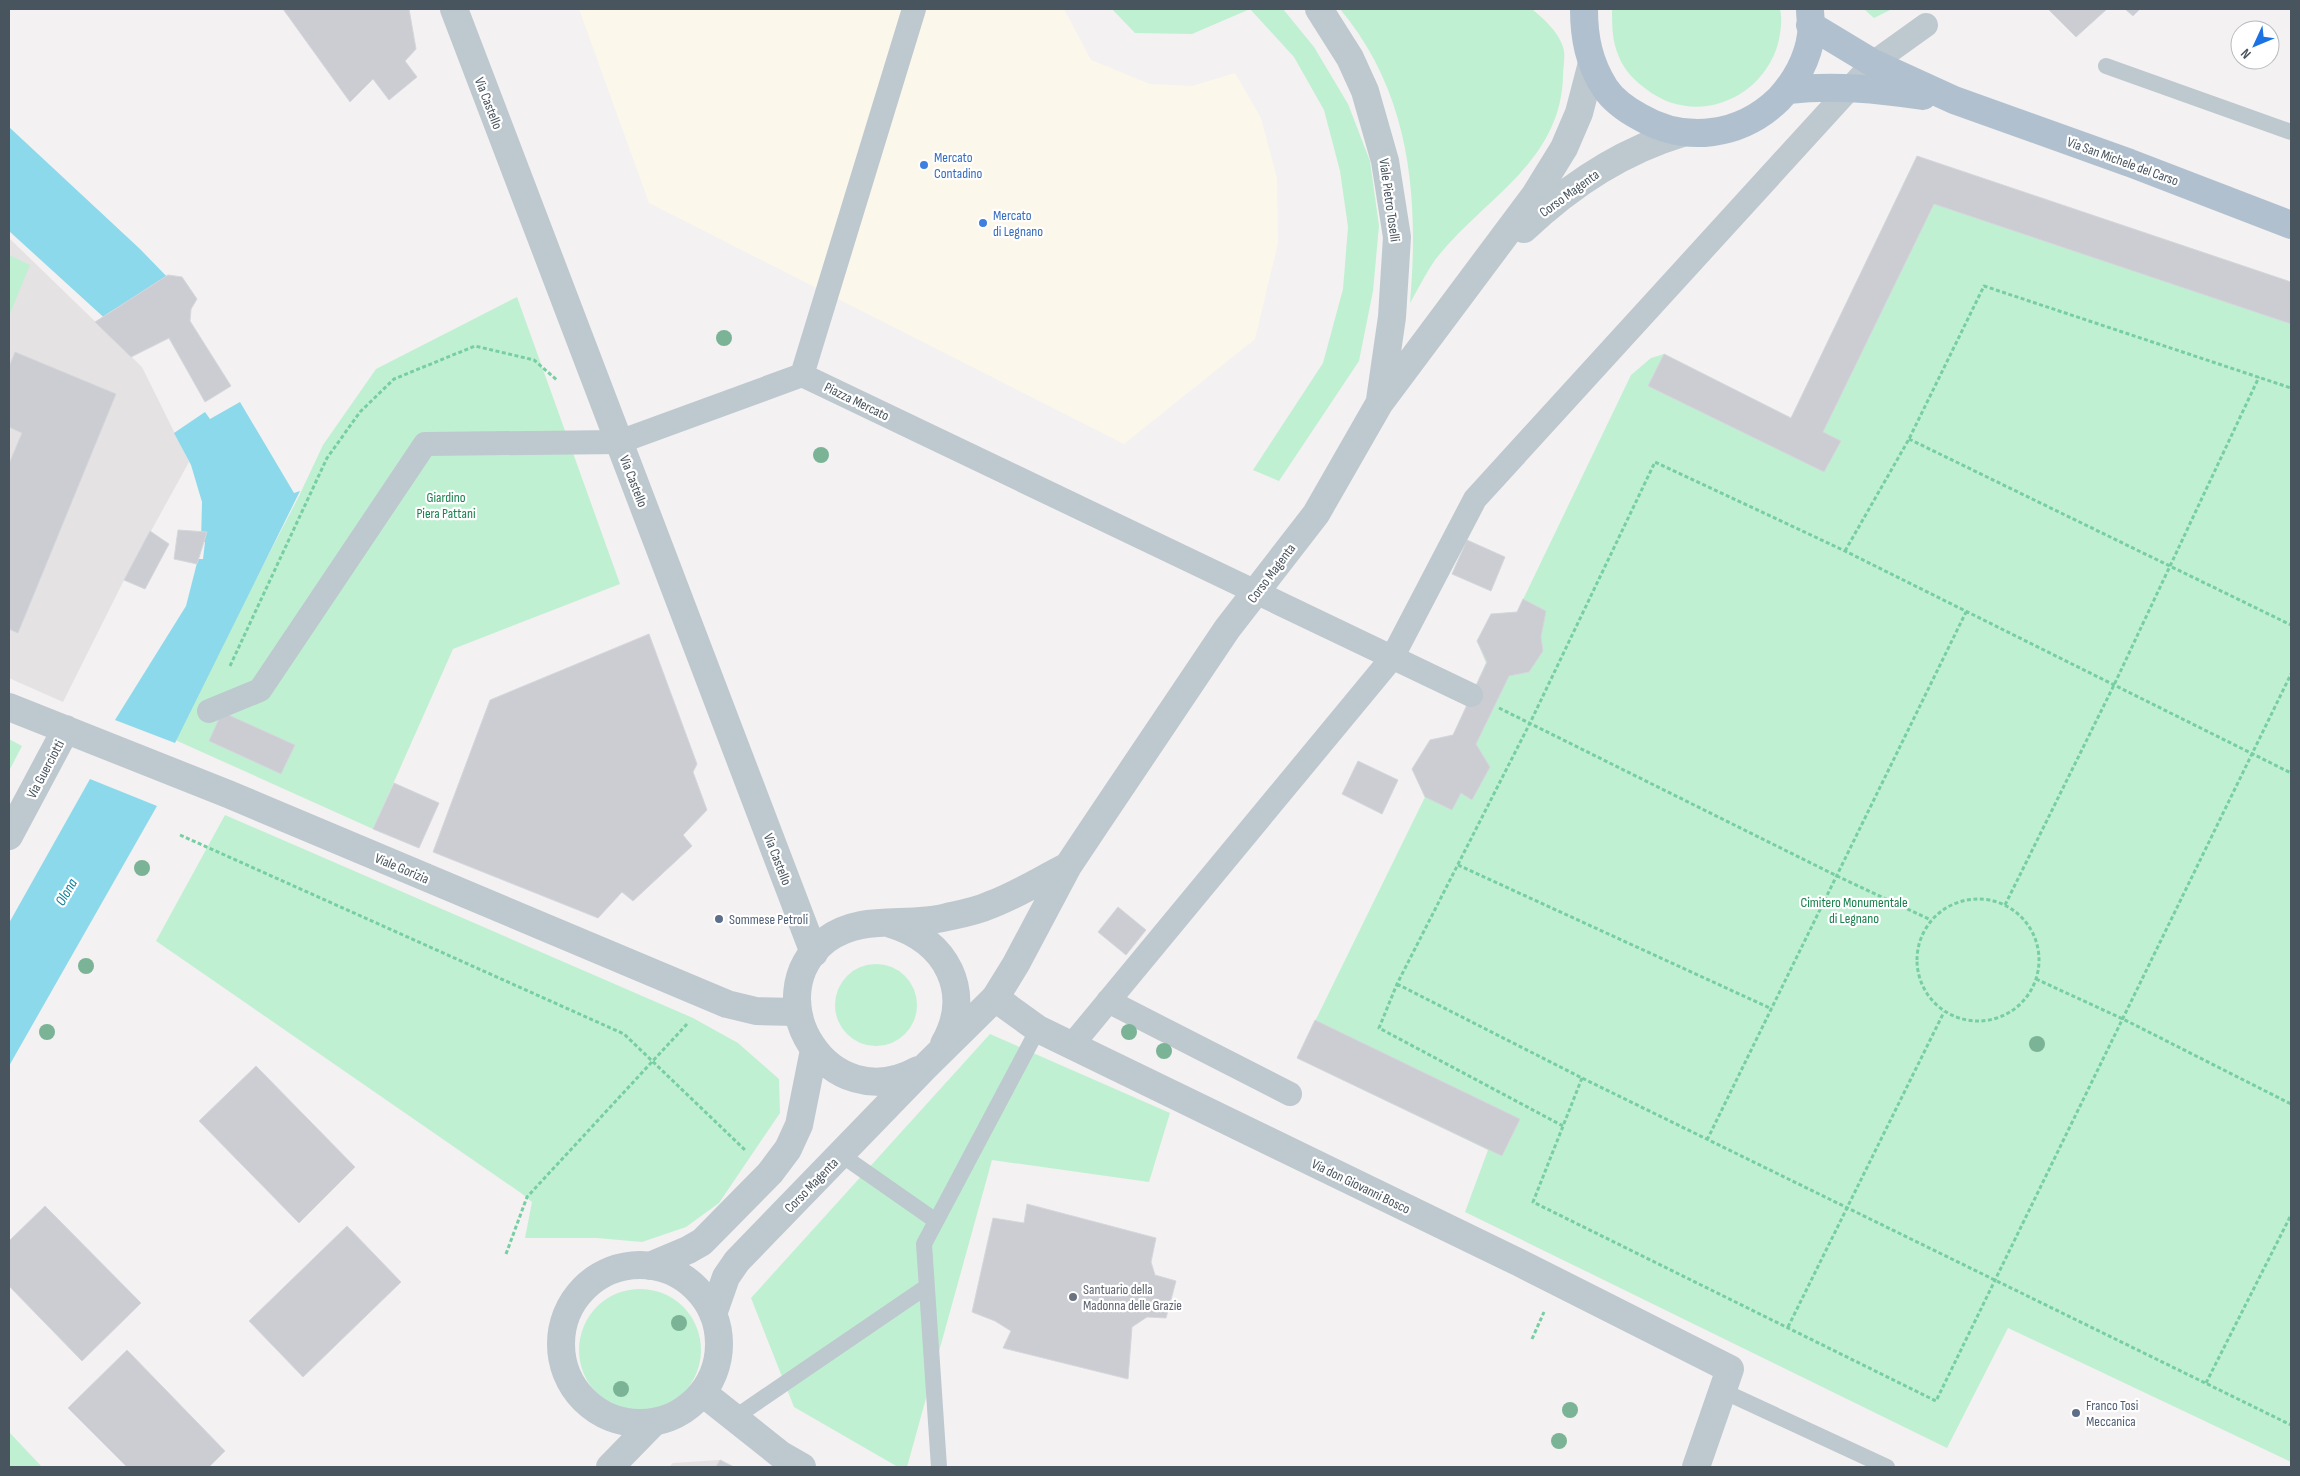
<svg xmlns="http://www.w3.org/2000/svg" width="2300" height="1476" viewBox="0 0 2300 1476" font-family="'Sofia Sans Condensed',sans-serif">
<rect width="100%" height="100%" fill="#f3f1f1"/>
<path fill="#fcf7eb" d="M579,9H1064L1091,60L1150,84L1192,86L1235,73L1261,118L1277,178L1278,243L1255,339L1124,444L649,203Z"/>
<path fill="#e4e2e3" d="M9,238L142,367L189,462L124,580L63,702L9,678Z
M720,1460L734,1467H669L673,1463Z"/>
<path fill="#c0f0d2" d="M1112,9H1283L1314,47L1348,104L1370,161L1379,226L1373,291L1359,361L1279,481L1253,470L1323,363L1343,289L1348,227L1340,171L1324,110L1294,57L1250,9L1192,34L1135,33Z
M1340,9H1532C1544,19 1561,34 1564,51C1565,59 1563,69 1563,77C1560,164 1482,199 1435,260C1426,273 1418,289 1410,303C1419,197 1411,94 1340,9Z
M1612,9H1780C1783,22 1780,38 1776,50C1756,103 1692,125 1646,89C1635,81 1624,70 1619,57C1612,41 1612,26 1612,9Z
M1864,9H1892L1874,18Z
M1917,156L2291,282V1462L2008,1328L1947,1448L1465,1212L1488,1150L1297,1058L1425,797L1412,769L1430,740L1453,735L1486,663L1477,641L1491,614L1517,612L1631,375L1651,358L1664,354L1791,418Z
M9,255L30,265L9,316Z
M517,297L620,584L453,649L373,829L173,739L299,496L323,445L376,369Z
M9,739L22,746L9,771Z
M225,815L693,1018L738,1043L779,1079L780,1113L719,1203L686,1227L642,1242L597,1238H525L532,1202L521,1193L156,941Z
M835 1005a41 41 0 1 1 82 0a41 41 0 1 1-82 0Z
M990,1034L1170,1113L1149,1182L992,1160L907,1467H898L794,1407L751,1298Z
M579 1350a61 61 0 1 1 122 0a61 61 0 1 1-122 0Z
M9,1432L42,1467H9Z"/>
<path fill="#8dd9ec" d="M9,127L140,249L174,284L165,279L107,314L110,323L9,231Z
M240,402L294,493L300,491L175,743L115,720L186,606L198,559H203L205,542H201L202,502L191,465L174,433L205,412L210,419Z
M90,779L157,806L9,1066V923Z"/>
<path fill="#cbcdd3" stroke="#d5d7dc" d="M283,9H409L416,49L405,61L417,77L389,100L373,79L350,102Z
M2048,9H2107L2076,37Z
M2125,9H2140L2133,16Z
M1917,156L2291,282V324L1934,204L1823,432L1841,441L1824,472L1648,386L1664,354L1791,418Z
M168,275L182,277L197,299L191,309L190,321L231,386L205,402L169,338L131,357L95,322Z
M15,352L116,394L18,633L9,629V464L22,433L9,427V367Z
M178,530L207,532L197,564L174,559Z
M150,531L169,544L145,589L124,580Z
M1467,540L1505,557L1491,591L1452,574Z
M1523,599L1546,611L1541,637L1543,651L1529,672L1509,676L1476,744L1490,767L1472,800L1461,793L1452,810L1425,797L1412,769L1430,740L1453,735L1487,662L1477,641L1491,614L1517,612Z
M649,634L697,764L693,772L707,810L683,835L692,846L633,901L622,892L598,918L433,852L490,700Z
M222,712L295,745L281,774L209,741Z
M1358,761L1398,780L1382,814L1342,794Z
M394,783L439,803L419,848L373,829Z
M1118,907L1146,930L1126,955L1098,932Z
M1315,1020L1520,1119L1502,1156L1297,1058Z
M256,1066L355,1167L299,1223L199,1121Z
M1027,1204L1156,1238L1151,1262L1155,1275L1176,1281L1166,1318L1147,1317L1132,1327L1128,1379L1003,1348L1011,1331L995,1321L972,1312L993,1218L1024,1223Z
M45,1206L141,1303L82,1361L9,1286V1241Z
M347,1226L401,1282L303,1377L249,1321Z
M127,1350L225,1451L209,1467H127L68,1408Z
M720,1460L734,1467H716Z"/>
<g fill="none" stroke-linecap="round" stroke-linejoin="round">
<path stroke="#78cea3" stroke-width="3" stroke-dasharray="4 2.5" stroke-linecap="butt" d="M1909,439L2291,625
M1845,551L1909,439L1984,286L2291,388
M230,666L327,458L360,412L394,379L475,346L534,360L558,381
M1499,708L1837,876L1931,920
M180,835L624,1034L745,1150
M1458,865L1772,1009
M1917 960a61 61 0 1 1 122 0a61 61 0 1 1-122 0Z
M2005,905L2114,685L2259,377
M2036,979L2123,1019L2291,1104
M1397,984L1582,1078L2291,1425
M1582,1078L1533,1202L1936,1401L2291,674
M1563,1126L1379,1028L1397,984L1530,723L1655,462L1845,551L2291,773
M1707,1140L1966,612
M506,1254L527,1197L687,1024
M1788,1327L1944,1012
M1532,1339L1544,1312
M2206,1383L2291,1215"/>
<path stroke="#bec8cf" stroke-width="16" d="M2106,66L2291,132
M840,1154L936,1221
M1723,1391L1887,1467
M734,1418L926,1287
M939,1467L924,1244L1038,1029"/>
<path stroke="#bec8cf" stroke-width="24" d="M802,375L1471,695
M802,375L914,9
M209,711L260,690L425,444L619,442L802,375
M1108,1001L1290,1094
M1072,1045L1392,658L1475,499L1873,63L1926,25"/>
<path stroke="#bec8cf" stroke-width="28" d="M454,9L814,953
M9,707L228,794L727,1004L756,1011L798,1012
M9,836L66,729
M995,998L1038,1029L1518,1262L1730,1369L1696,1467
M610,1467L653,1423"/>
<path stroke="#bec8cf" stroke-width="28" d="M1319,9L1350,58L1365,91L1385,161L1397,237L1392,317L1380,400
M1524,229C1569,186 1622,151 1682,133
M891,924C946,940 974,992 944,1044
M918,1070C828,1120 754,996 826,940C862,913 906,928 947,917C961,914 977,911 990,905C1017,895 1042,879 1068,866
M561 1344a79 79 0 1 1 158 0a79 79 0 1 1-158 0Z
M650,1266L688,1250L702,1242L770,1173L788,1149L799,1125L814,1050
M713,1314L726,1277L737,1261L926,1066L995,998L1016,964L1068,866L1096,824L1227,629L1316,514L1379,404L1535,195L1564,148L1579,113L1592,63
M703,1393L781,1455L802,1467"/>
<path stroke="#b1c0cf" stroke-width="28" d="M1584,9C1584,38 1589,63 1605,88C1613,100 1627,110 1640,117C1686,144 1741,136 1779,99C1795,82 1808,59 1811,35C1812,27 1810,17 1810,9
M1810,25L1873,63L1954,100L2130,163L2291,225
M1788,90C1834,85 1877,89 1923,96"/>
</g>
<g fill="#7bb396">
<circle cx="724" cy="338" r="8"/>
<circle cx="821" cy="455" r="8"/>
<circle cx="142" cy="868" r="8"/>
<circle cx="86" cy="966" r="8"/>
<circle cx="47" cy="1032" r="8"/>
<circle cx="1129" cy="1032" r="8"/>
<circle cx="2037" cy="1044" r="8"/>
<circle cx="1164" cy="1051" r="8"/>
<circle cx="679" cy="1323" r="8"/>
<circle cx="621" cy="1389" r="8"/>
<circle cx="1570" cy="1410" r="8"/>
<circle cx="1559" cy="1441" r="8"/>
</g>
<g fill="#3f7fe0" stroke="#fff" stroke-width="2">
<circle cx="924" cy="165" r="5"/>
<circle cx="983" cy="223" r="5"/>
</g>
<g fill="#5c6f8a" stroke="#fff" stroke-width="2">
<circle cx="719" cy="919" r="5"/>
<circle cx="2076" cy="1413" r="5"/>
</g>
<circle fill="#6b7280" stroke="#fff" stroke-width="2" cx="1073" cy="1297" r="5"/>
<g text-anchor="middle" stroke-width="4.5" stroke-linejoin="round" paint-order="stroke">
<g font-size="14" fill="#48545e" stroke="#fff">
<text transform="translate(489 103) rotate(69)" y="5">Via Castello</text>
<text transform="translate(2123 161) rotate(20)" y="5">Via San Michele del Carso</text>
<text transform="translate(1569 193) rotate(-36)" y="5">Corso Magenta</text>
<text transform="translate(1390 200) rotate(82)" y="5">Viale Pietro Toselli</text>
<text transform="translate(857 401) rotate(26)" y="5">Piazza Mercato</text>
<text transform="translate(634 481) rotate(69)" y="5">Via Castello</text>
<text transform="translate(1271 573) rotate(-53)" y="5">Corso Magenta</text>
<text transform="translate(45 769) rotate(-62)" y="5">Via Guerciotti</text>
<text transform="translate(778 859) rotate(69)" y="5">Via Castello</text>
<text transform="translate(402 868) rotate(23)" y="5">Viale Gorizia</text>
<text transform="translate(811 1185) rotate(-46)" y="5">Corso Magenta</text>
<text transform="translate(1361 1186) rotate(26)" y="5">Via don Giovanni Bosco</text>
</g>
<g font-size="14" fill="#366cbe" stroke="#fff" text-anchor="start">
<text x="934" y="162">Mercato<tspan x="934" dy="16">Contadino</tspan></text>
<text x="993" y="220">Mercato<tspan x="993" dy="16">di Legnano</tspan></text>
</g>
<g font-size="14" fill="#18814c" stroke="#fff">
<text x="446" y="502">Giardino<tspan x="446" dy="16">Piera Pattani</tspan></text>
<text x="1854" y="907">Cimitero Monumentale<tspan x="1854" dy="16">di Legnano</tspan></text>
</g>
<g font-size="14" fill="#4e5e75" stroke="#fff" text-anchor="start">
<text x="729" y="924">Sommese Petroli</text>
<text x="2086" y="1410">Franco Tosi<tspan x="2086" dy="16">Meccanica</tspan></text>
</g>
<g font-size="14" fill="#5b616d" stroke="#fff" text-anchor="start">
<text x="1083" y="1294">Santuario della<tspan x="1083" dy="16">Madonna delle Grazie</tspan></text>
</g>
<g font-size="15" font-style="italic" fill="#0d809d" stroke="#fff">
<text transform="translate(66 892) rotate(-60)" y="5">Olona</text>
</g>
</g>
<rect width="2300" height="1476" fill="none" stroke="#48545e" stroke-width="20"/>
<g transform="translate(2255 45) rotate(226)"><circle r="24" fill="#ffffff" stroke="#b6bbbf"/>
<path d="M0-4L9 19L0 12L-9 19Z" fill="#1a72e4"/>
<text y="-8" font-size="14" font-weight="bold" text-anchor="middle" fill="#48545e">N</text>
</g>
</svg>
